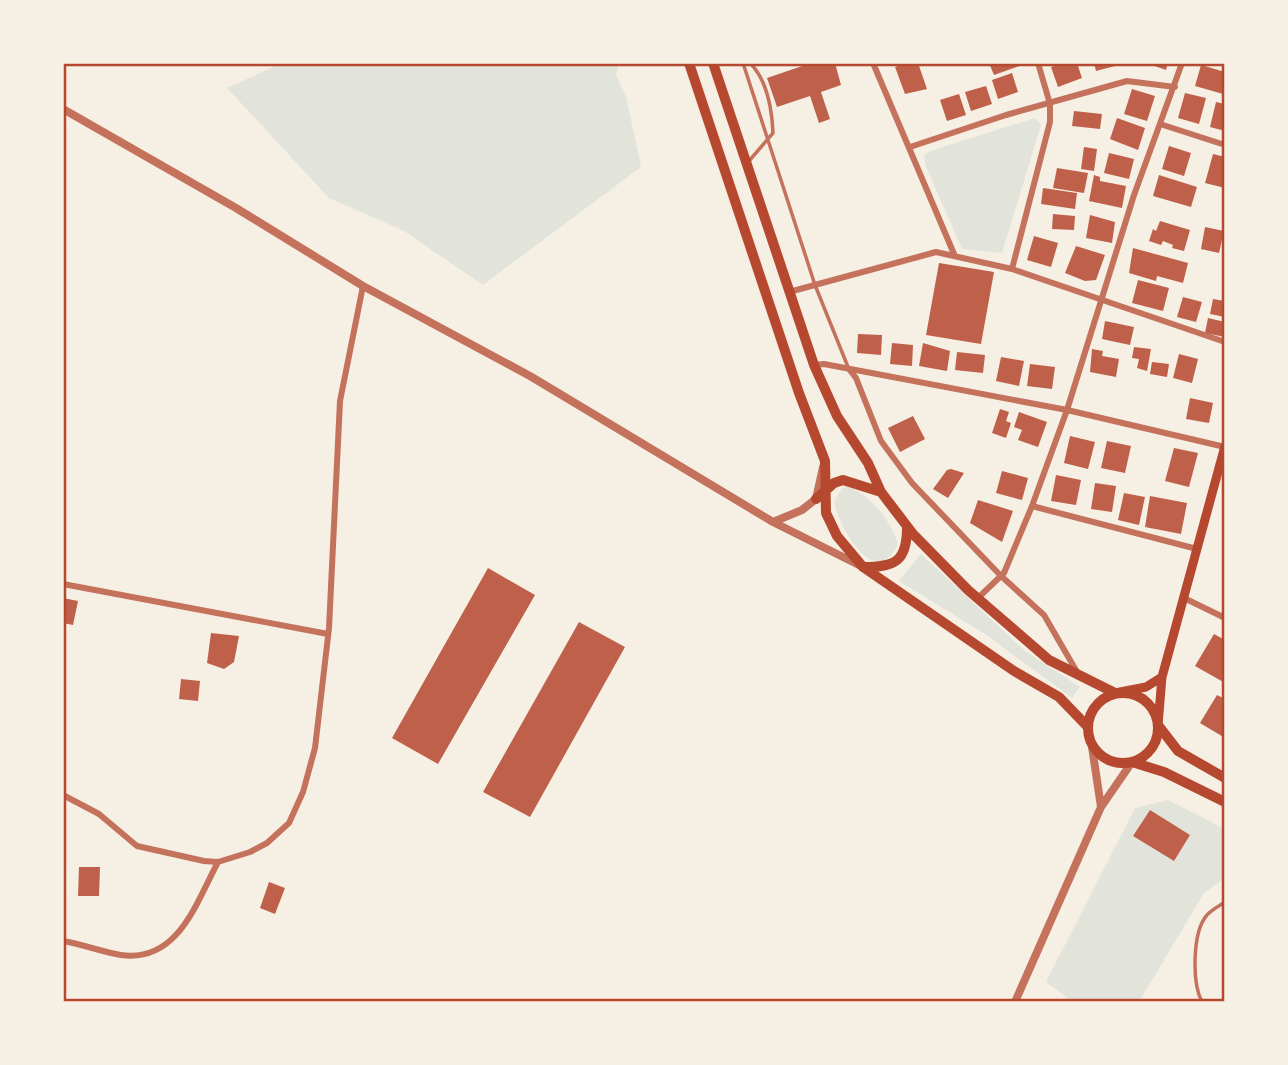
<svg xmlns="http://www.w3.org/2000/svg" width="1288" height="1065" viewBox="0 0 1288 1065" font-family="'Source Sans 3',sans-serif">
<rect width="100%" height="100%" fill="#f6efe4"/>
<path fill="#e2e4dc" d="M282,63H619L616,75L626,96L641,167L483,285L404,231L329,198L227,88Z
M1035,118L1041,125L1002,253L962,249L926,167L924,156L930,151Z
M848,487C872,496 890,520 898,544C875,592 840,528 834,503L842,488Z
M921,554L1025,651L1080,687L1072,698L988,636L899,581Z
M1168,800L1225,829V878L1204,893L1139,1002H1073L1046,982L1135,808Z"/>
<path fill="#bf614a" d="M811,63H835L841,85L821,92L830,119L819,123L810,96L777,107L767,78Z
M906,63L907,66L918,63L927,89L905,94L895,67Z
M989,63H1021L1022,65L994,75Z
M1064,63H1077L1082,78L1058,87L1051,67Z
M1094,63H1114L1115,66L1096,71Z
M1146,63H1168L1166,70Z
M1201,65L1225,72L1223,94L1195,86Z
M1012,73L1018,92L998,99L992,80Z
M986,86L992,104L971,111L965,92Z
M1132,89L1155,96L1147,121L1124,114Z
M1185,93L1206,98L1199,124L1178,118Z
M959,94L966,115L947,121L940,100Z
M1216,102L1225,104V131L1210,127Z
M1074,111L1102,114L1100,129L1072,126Z
M1117,118L1145,128L1138,150L1110,139Z
M1169,146L1191,153L1184,176L1162,169Z
M1084,147L1097,149L1094,171L1081,169Z
M1109,153L1134,159L1129,179L1104,173Z
M1213,154L1225,157V188L1205,183Z
M1057,168L1088,173L1084,193L1053,188Z
M1094,175L1100,177V181L1126,186L1122,208L1089,201Z
M1159,175L1197,187L1191,207L1153,196Z
M1043,188L1077,193L1075,209L1041,204Z
M1053,214L1075,216L1074,230L1052,229Z
M1090,215L1115,222L1112,243L1086,238Z
M1160,221L1190,230L1184,251L1172,248L1173,245L1163,241L1161,245L1149,241L1153,229L1156,231Z
M1205,227L1224,231L1219,253L1201,249Z
M1034,236L1058,243L1051,267L1027,260Z
M1076,246L1105,255L1096,280L1085,281L1065,273Z
M1133,248L1188,263L1183,283L1157,276L1156,281L1129,273Z
M939,263L994,272L981,344L926,335Z
M1138,280L1169,288L1163,311L1132,303Z
M1183,297L1202,302L1196,322L1177,317Z
M1213,299L1225,301V317L1210,314Z
M1208,318L1225,322V337L1205,333Z
M1105,321L1134,327L1130,345L1102,339Z
M858,334L882,335L881,355L857,353Z
M892,343L913,345L912,366L890,364Z
M923,343L950,351L947,371L919,366Z
M1134,347L1151,349L1147,371L1137,368L1139,359L1132,358Z
M1092,349L1103,351L1102,356L1119,359L1116,377L1090,372Z
M957,352L985,355L983,373L955,370Z
M1179,354L1198,359L1192,383L1173,378Z
M1001,357L1024,361L1019,386L996,381Z
M1152,362L1169,364L1167,377L1150,374Z
M1030,364L1055,367L1052,389L1027,386Z
M1190,398L1213,403L1209,423L1186,419Z
M1000,409L1009,412L1006,421L1011,423L1006,438L992,433Z
M1019,412L1047,422L1038,447L1018,440L1022,430L1014,427Z
M913,416L925,439L900,452L888,428Z
M1070,436L1095,442L1088,469L1064,463Z
M1107,441L1131,446L1125,473L1101,468Z
M1174,448L1198,453L1189,487L1165,481Z
M951,469L964,473L948,498L933,489L947,470Z
M1002,471L1028,478L1022,500L996,493Z
M1056,475L1081,480L1076,505L1051,501Z
M1095,483L1116,486L1112,512L1091,509Z
M1124,493L1145,497L1139,525L1118,520Z
M1150,496L1187,503L1181,534L1145,527Z
M978,500L1013,511L1002,542L970,523Z
M488,568L535,595L438,764L392,738Z
M63,598L78,601L73,625L63,623Z
M579,622L625,647L530,817L483,792Z
M211,633L239,636L234,662L224,669L207,663Z
M1214,634L1225,640V683L1195,666Z
M181,679L200,681L198,701L179,699Z
M1217,695L1225,699V738L1200,723Z
M1150,810L1190,835L1174,861L1133,836Z
M79,867H100L99,896H78Z
M269,882L285,888L275,914L260,908Z"/>
<g fill="none" stroke-linecap="round" stroke-linejoin="round">
<path stroke="#c5725c" stroke-width="3.5" d="M743,63L815,285L848,367
M749,161L773,133C772,110 767,80 750,63
M1202,1002C1192,983 1192,932 1207,915C1211,910 1219,906 1225,902"/>
<path stroke="#c5725c" stroke-width="6" d="M873,63L954,254
M1160,124L1225,145
M910,147L1006,115L1127,81L1175,87
M1012,269L1050,122V104L1038,63
M789,292L936,252L1012,269L1225,342
M814,365L824,364L1067,410L1225,447
M849,369L856,378L881,441L912,483L1001,576L1044,615L1077,672
M1032,506L1197,549
M63,584L328,634
M979,597L1004,573L1032,506L1067,410L1134,195L1182,63
M1184,598L1225,618
M63,795L99,814L137,846L204,861L218,862L250,852L267,843L289,823L303,792L315,748L329,628L340,401L363,286
M63,941C82,944 102,952 121,955C178,963 196,903 218,862"/>
<path stroke="#c5725c" stroke-width="8" d="M63,109L236,208L363,286L530,376L773,522
M823,467L816,499L802,510L773,522L859,565
M1092,747L1101,807L1132,762
M1015,1002L1101,807"/>
<path stroke="#b5482f" stroke-width="9" d="M1162,677L1225,446
M1115,693L1146,687L1162,677L1158,725"/>
<path stroke="#b5482f" stroke-width="10" d="M689,63L799,393L825,461L826,513L837,536L863,567L1014,671L1059,697L1087,726
M713,63L814,365L837,416L868,463L881,492L913,534L968,590L1049,660L1115,693
M816,499L834,483L843,480L881,492
M863,567C896,567 907,561 907,527
M1088 728a35 35 0 1 1 70 0a35 35 0 1 1-70 0Z
M1158,725L1178,751L1225,778
M1132,762L1164,772L1225,802"/>
</g>
<rect width="1288" height="1065" fill="none" stroke="#f6efe4" stroke-width="130"/>
<rect x="65" y="65" width="1158" height="935" fill="none" stroke="#b5482f" stroke-width="2.5"/>
</svg>
